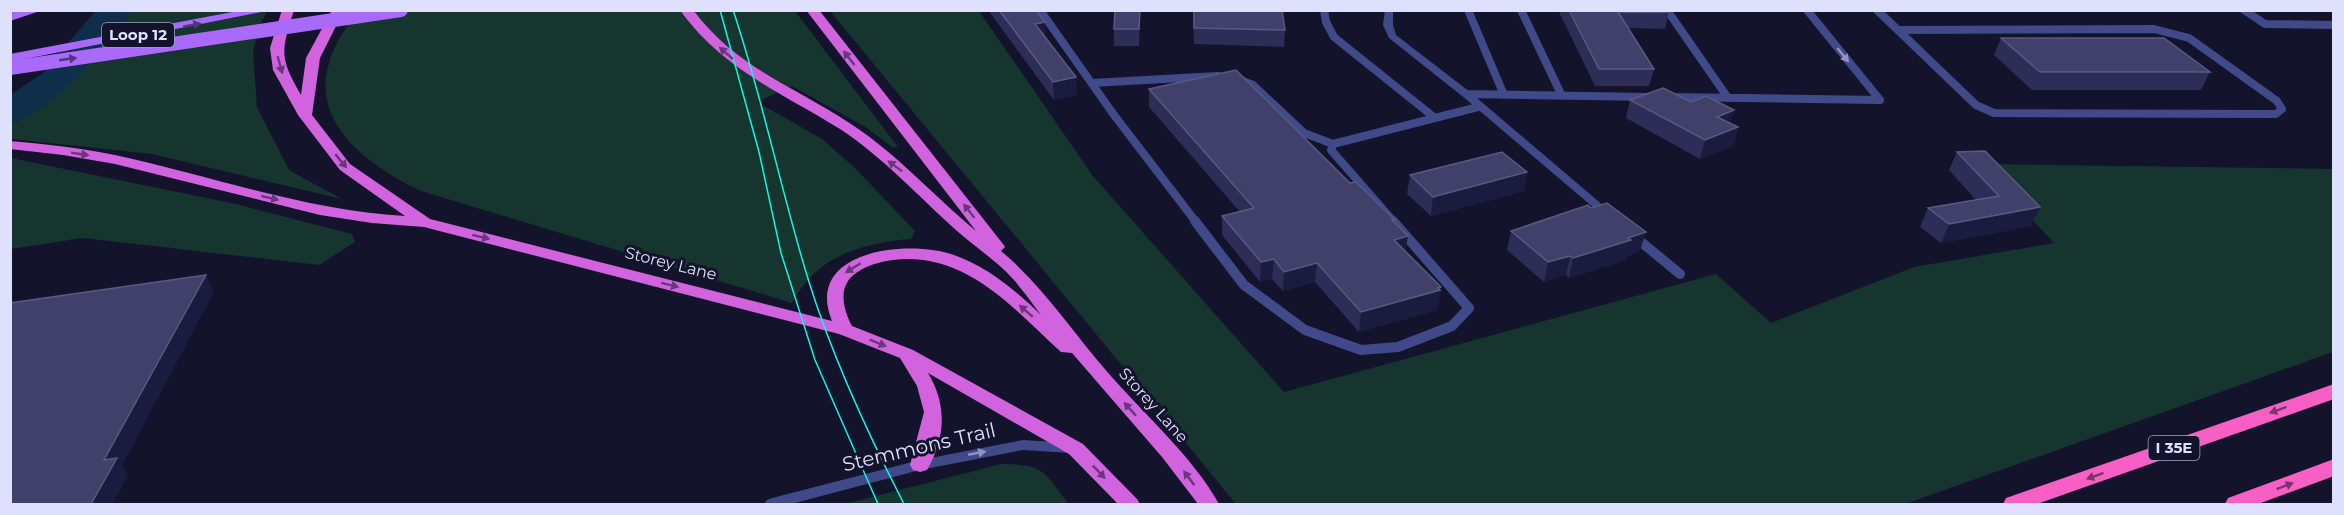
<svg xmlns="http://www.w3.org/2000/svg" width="2344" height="515" viewBox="0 0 2344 515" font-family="Montserrat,sans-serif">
<rect width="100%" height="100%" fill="#13132b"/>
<path fill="#16352f" d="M121,11H267L260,25L253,52L257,107L289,170L342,199L152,154L11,139L10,120L79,68L119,20Z
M358,11H795L898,147L893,148L867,128L792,86L757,102L822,139L855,168L915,231L911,239C860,244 818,255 792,303L421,191C371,167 308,124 330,59C336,41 347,26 358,11Z
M830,11H979L1093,176L1284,392L1716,274L1771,323L1914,267L2054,243L1980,164L2333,169V352L1905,504H1236Z
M11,158L236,204L352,234L355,242L319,265L83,238L11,249Z
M1001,464C1046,464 1043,472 1069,504H845Z"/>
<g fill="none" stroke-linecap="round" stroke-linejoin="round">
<path fill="#0e2e49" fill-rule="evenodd" d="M96,10L131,12C107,47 52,113 10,123V95L43,73Z"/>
<path stroke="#404a88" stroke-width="8" d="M1040,10L1114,115L1196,222
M1324,10L1326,22L1334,37L1435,118
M1468,10L1504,95
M1521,10L1562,96
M1667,10L1728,98
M1807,10L1880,100
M1877,10L1976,105L1994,113L2276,114L2282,109L2277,101L2189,38L2154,29L1898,30
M2244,10L2265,24L2334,25
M1240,80L1253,85L1304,133L1333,144
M1092,83L1218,76
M1466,94L1649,97
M1466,94L1606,213
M1669,97L1880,100
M1394,222L1331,150L1333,144L1478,107"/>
<path stroke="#404a88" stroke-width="10" d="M1195,221L1244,285L1305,330L1361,350L1398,347L1452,326L1469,308L1393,221
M1635,237L1680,274"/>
<path fill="#404a88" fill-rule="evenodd" d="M1385,10H1393V25L1396,35L1470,92V96H1462L1389,38L1383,25Z
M1023,440L1072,443L1077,444L1079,448L1077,452L1072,453L1023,450L920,470L791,504H764L767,500L772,498L920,460Z"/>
<path fill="#aa6af9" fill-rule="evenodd" d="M21,10H43L10,21V13Z
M243,10H271L10,62V54Z"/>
<path fill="#d164de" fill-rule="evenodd" d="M282,10H294C281,52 279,57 301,95L306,58L332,10H344L320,58L312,115L350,164L430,219L832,321C803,250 908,239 954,255C988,267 1015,290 1041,315C1032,303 1023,290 1013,279C997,261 975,247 957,231C919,197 884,158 840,129C781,92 723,70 680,10H693C738,69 792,85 851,124C897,154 934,196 976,231L806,10H819L1003,244L1005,247L1001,251C1043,286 1073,333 1110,375C1145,415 1193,457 1219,504H1198L1162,457L1072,353L1061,352C1015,310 971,257 904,259C887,260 870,263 856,273C837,286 843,309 852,326L913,350L1083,444L1137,499L1140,504H1118L1069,454L928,373C947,404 946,438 927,470L920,472L913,470L910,465L924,412L917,386L900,358L839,334L424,227L372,223L320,215L115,164L63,155L10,149V141C46,144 80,148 115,155C212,176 305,210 405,216L340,170L298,115L273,70L270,48Z"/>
<path fill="#f85fc4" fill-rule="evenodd" d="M2334,384V399L2037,504H2003L2006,498Z
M2334,459V476L2258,504H2225L2228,498Z"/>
<path stroke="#13f5e4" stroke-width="1.5" d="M720,10L759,152L781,253L815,360L878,504
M733,10C763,99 781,192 809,282C833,359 867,432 904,504"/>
<path stroke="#aa6af9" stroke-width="14" d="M10,68L401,10"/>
</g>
<path fill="#2e2d58" d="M988,10H1036L1046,39L1077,95L1054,100Z
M1140,10L1139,46H1114V29Z
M1193,10H1282L1285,30L1284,47L1194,44Z
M1558,10H1668L1669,12L1665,29L1628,28L1654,69L1649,86H1595Z
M2001,38L2210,72L2201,90H2032L1994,55Z
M1149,89L1350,183L1394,223L1406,252L1441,287L1438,307H1437V310L1359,332L1315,282L1283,291L1272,279L1260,282L1222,235V216L1240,212L1149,107Z
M1630,100L1691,102L1734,110L1730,123L1738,127L1733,146L1700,159L1626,118Z
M1957,152L2040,207L2031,226L1941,243L1920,227L1928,208L1976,200L1949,170Z
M1527,172L1524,191L1431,216L1407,194L1410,175Z
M1511,231L1640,251L1627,256L1626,260L1569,278L1566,275L1544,282L1507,250Z"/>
<path fill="#1b1a3f" d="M1045,22L1046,39L1035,24Z
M1076,77L1077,95L1054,100L1053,82Z
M1734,110L1729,128L1717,117Z
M1738,127L1733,146L1700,159L1705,140Z
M1527,172L1524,191L1431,216L1433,197Z
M2040,207L2031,226L1941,243L1949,224Z
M1646,232L1640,251L1627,256L1626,260L1569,278L1573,258Z
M1408,236L1405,255L1394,240Z
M1570,256L1566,275L1544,282L1548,262Z
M1274,259L1272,279L1260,282L1261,262Z
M1317,263L1315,282L1283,291L1284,272Z
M206,275L214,292L122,466L128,475L113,504H91L104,460Z
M1441,287L1438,307H1437V310L1359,332L1361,312Z"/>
<path fill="#41406a" stroke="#5a5981" stroke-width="1.5" d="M999,10H1036L1045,22L1035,24L1076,77L1053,82Z
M1115,10H1140L1139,29H1114Z
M1194,10H1282L1285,30L1194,28Z
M1569,10H1668L1669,12H1618L1654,69H1599Z
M2001,38H2164L2210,72H2040Z
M1236,70L1350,183L1356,182L1395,220H1392L1408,236L1394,240L1441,287L1438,288L1440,290L1361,312L1317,263L1284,272L1274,259L1261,262L1222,216L1254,208L1149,89Z
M1663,88L1691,102L1706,96L1734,110L1717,117L1738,127L1705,140L1630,100Z
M1985,151L2040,207L1949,224L1928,208L1999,196L1957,152Z
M1502,152L1527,172L1433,197L1410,175Z
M1607,203L1646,232L1628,238L1631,240L1573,258L1570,256L1548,262L1511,231L1588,205L1591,208Z
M206,275L104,460L117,458L91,504H10V303Z"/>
<defs><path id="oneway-solid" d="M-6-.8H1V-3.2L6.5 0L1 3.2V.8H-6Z" transform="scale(1.5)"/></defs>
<g fill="#4f367d">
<use href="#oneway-solid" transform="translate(192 25) rotate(-10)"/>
<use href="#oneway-solid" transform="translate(68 59) rotate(-8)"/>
</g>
<g fill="#68377c">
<use href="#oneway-solid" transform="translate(726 53) rotate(-139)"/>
<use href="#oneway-solid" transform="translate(849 58) rotate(-128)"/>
<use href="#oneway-solid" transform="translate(280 65) rotate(75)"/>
<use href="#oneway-solid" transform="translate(80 154) rotate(9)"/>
<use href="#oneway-solid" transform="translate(341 161) rotate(50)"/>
<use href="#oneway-solid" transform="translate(895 166) rotate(-143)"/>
<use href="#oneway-solid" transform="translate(270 198) rotate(14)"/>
<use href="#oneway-solid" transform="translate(969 211) rotate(-128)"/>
<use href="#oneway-solid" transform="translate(481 237) rotate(14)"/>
<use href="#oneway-solid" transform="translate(853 268) rotate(148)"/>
<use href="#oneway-solid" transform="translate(670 285) rotate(14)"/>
<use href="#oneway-solid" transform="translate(1026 311) rotate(-139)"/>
<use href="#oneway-solid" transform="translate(878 343) rotate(22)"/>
<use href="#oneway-solid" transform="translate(1130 409) rotate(-132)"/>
<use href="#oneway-solid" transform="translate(1099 472) rotate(46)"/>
<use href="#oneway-solid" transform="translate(1189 478) rotate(-127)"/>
</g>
<g fill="#8f95c3">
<use href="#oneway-solid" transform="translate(1843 55) rotate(51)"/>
<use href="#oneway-solid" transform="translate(977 453) rotate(-11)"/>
</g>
<g fill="#7a3570">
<use href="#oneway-solid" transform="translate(2278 410) rotate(160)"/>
<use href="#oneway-solid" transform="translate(2095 476) rotate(160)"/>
<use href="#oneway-solid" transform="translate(2285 486) rotate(-21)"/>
</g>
<g text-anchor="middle" stroke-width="6" stroke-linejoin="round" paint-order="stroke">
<g fill="#13132b" stroke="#a1a2bf" stroke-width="1.5">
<rect x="102" y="23" width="72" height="24" rx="4.5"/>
<rect x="2148.5" y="436" width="51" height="24" rx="4.5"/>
</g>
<g font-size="15" font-weight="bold" fill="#dee0fe">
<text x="138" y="40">Loop 12</text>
<text x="2174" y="453">I 35E</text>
</g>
<g font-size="16" fill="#dee0fe" stroke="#13132b">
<text transform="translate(671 263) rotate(14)" y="6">Storey Lane</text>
<text transform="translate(1154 405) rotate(48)" y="6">Storey Lane</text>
</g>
<g font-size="20" fill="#dee0fe" stroke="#13132b">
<text transform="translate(919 447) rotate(-13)" y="7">Stemmons Trail</text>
</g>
</g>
<rect width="2344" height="515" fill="none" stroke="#dee0fe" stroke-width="24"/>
</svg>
